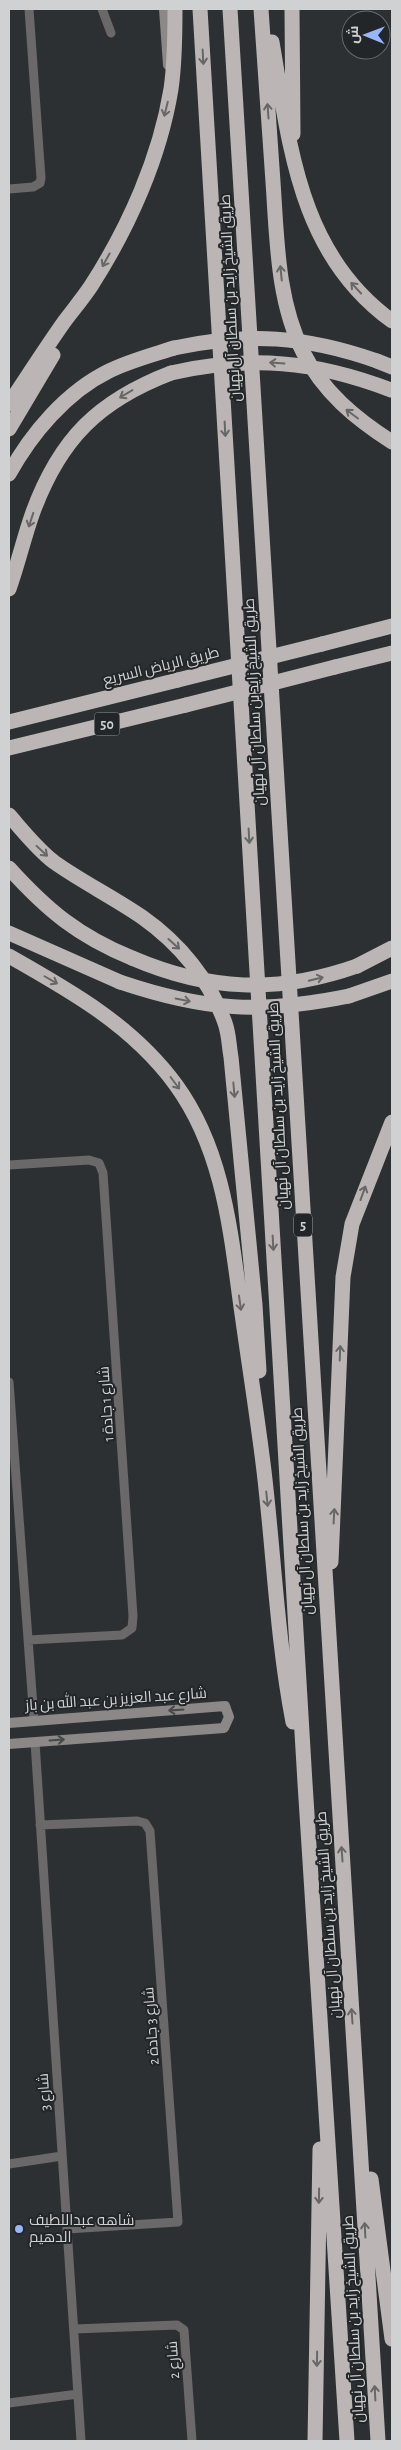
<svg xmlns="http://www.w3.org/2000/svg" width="401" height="2450" viewBox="0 0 401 2450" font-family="'Alegreya Sans',Cairo,sans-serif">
<rect width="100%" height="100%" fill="#2d3032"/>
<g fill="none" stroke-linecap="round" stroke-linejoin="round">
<path stroke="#6a6868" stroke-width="9" d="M102,9L111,33
M9,189L33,187L40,183L41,178L29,9
M9,1165L89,1160L99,1163L103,1173L133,1616L132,1628L122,1635L28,1640
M9,1382L34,1720
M35,1742L81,2441
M40,1825L137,1821L145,1823L150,1831L178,2222L67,2229
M9,2164L62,2156
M74,2329L177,2325L184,2330L192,2441
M9,2403L78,2394"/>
<path stroke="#8b8887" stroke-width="10" d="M164,9L168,65
M9,1723L225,1706L229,1717L224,1728L9,1744"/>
<path stroke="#bbb6b5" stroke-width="15" d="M200,9L305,1783L347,2441
M230,9L378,2441
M261,9C265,67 269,124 273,182C277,239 277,300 303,352C323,392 356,419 392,442
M292,9L293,134
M272,42C290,146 299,254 392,321
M377,361L392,367
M9,404C27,377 45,349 64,322C73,310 83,298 91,286C129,227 160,157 171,89C175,62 175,35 175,9
M9,429L53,355
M9,474C31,434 66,392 109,371C129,361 152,355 174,348
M9,589C18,564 24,537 33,512C60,439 98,401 171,373
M322,644L392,626
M335,667L392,653
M9,722L178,680
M9,748L186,705
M9,815C23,831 37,849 54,862C82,882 113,897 142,917C179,943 210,980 225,1023C229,1034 229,1046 231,1057L255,1305L259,1371
M9,868C47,910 78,936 132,958
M9,933L120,982
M9,956C71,991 133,1026 176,1085C226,1154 231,1239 243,1321C250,1371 258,1421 264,1471C274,1555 277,1639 293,1722
M357,966L392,948
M349,996L392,981
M331,1562L343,1277L352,1224L392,1122
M371,2179L392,2339
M315,2441L320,2149"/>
<path stroke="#bbb6b5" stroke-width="15" d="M174,348C248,332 306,336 377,361
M171,373C251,355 315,361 391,390
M178,680L322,644
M186,705L335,667
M132,958C209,991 277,994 357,966
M120,982C206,1011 260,1014 349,996"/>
</g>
<defs><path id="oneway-shaft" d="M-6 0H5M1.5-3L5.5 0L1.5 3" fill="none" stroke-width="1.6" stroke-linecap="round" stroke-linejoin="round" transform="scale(1.25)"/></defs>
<g stroke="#676767">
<use href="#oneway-shaft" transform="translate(203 57) rotate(87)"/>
<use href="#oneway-shaft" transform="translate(166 109) rotate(104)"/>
<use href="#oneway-shaft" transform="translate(268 111) rotate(-94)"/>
<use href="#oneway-shaft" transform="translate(106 260) rotate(119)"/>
<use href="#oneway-shaft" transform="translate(281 273) rotate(-96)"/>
<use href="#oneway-shaft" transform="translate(356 288) rotate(-133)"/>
<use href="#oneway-shaft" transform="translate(277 363) rotate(-176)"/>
<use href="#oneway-shaft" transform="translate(126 394) rotate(149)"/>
<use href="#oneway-shaft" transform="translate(352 414) rotate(-143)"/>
<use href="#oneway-shaft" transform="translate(225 429) rotate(87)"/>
<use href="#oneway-shaft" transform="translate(31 520) rotate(108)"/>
<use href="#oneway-shaft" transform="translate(249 836) rotate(87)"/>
<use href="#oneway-shaft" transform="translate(42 851) rotate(43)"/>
<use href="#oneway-shaft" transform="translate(174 944) rotate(42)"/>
<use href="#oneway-shaft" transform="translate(316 979) rotate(-14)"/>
<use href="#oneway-shaft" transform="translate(51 980) rotate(30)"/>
<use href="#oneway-shaft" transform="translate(183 1000) rotate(11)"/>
<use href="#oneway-shaft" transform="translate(175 1083) rotate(53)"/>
<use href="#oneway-shaft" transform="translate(234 1090) rotate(85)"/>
<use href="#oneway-shaft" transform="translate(363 1193) rotate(-70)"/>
<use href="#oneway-shaft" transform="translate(273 1243) rotate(87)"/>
<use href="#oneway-shaft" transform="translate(240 1303) rotate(82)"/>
<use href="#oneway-shaft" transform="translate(340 1353) rotate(-88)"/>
<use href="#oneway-shaft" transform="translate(267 1499) rotate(84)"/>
<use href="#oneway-shaft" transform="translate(334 1516) rotate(-87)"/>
<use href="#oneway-shaft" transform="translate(342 1854) rotate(-94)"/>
<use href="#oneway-shaft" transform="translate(352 2016) rotate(-94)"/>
<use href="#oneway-shaft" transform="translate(319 2196) rotate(91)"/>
<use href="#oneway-shaft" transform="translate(365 2230) rotate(-93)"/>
<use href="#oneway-shaft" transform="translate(317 2359) rotate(91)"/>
<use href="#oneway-shaft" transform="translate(375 2393) rotate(-93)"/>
</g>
<g stroke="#474849">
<use href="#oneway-shaft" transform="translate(176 1710) rotate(176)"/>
<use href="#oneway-shaft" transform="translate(57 1740) rotate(-4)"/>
</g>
<circle fill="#98b6fd" stroke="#232628" stroke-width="2" cx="19" cy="2229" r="5"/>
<g text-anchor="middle" stroke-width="4" stroke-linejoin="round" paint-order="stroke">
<g fill="#232628" stroke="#9c9ea0" stroke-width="1">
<rect x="94.5" y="712.5" width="25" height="23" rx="4"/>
<rect x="294" y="1213.5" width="18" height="23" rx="4"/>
</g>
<g font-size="14" font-weight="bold" fill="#d0d1d3">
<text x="107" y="729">50</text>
<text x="303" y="1230">5</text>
</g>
<g font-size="15" fill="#d0d1d3" stroke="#232628">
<text transform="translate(230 298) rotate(-93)" y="5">طريق الشيخ زايد بن سلطان آل نهيان</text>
<text transform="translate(161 666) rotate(-14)" y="5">طريق الرياض السريع</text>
<text transform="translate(254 702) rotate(-93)" y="5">طريق الشيخ زايد بن سلطان آل نهيان</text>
<text transform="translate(278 1106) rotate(-93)" y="5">طريق الشيخ زايد بن سلطان آل نهيان</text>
<text transform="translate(106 1404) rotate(-94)" y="5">شارع 1 جادة 1</text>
<text transform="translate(302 1511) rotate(-93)" y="5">طريق الشيخ زايد بن سلطان آل نهيان</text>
<text transform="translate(116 1699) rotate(-4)" y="5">شارع عبد العزيز بن عبد الله بن باز</text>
<text transform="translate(328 1915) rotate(-94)" y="5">طريق الشيخ زايد بن سلطان آل نهيان</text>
<text transform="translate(151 2026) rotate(-94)" y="5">شارع 3 جادة 2</text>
<text transform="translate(44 2092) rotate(-94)" y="5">شارع 3</text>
<text transform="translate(353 2319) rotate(-93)" y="5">طريق الشيخ زايد بن سلطان آل نهيان</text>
<text transform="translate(173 2360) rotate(-94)" y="5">شارع 2</text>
</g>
<g font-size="15" fill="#d0d1d3" stroke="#232628" text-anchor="start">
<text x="29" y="2225">شاهه عبداللطيف<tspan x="29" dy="17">الدهيم</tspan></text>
</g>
</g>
<rect width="401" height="2450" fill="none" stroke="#d0d1d3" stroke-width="20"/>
<g transform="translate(366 35) rotate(271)"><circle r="24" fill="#232628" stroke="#686a6c"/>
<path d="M0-4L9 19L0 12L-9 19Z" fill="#98b6fd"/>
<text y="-8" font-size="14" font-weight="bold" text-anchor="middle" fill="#d0d1d3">ش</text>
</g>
</svg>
